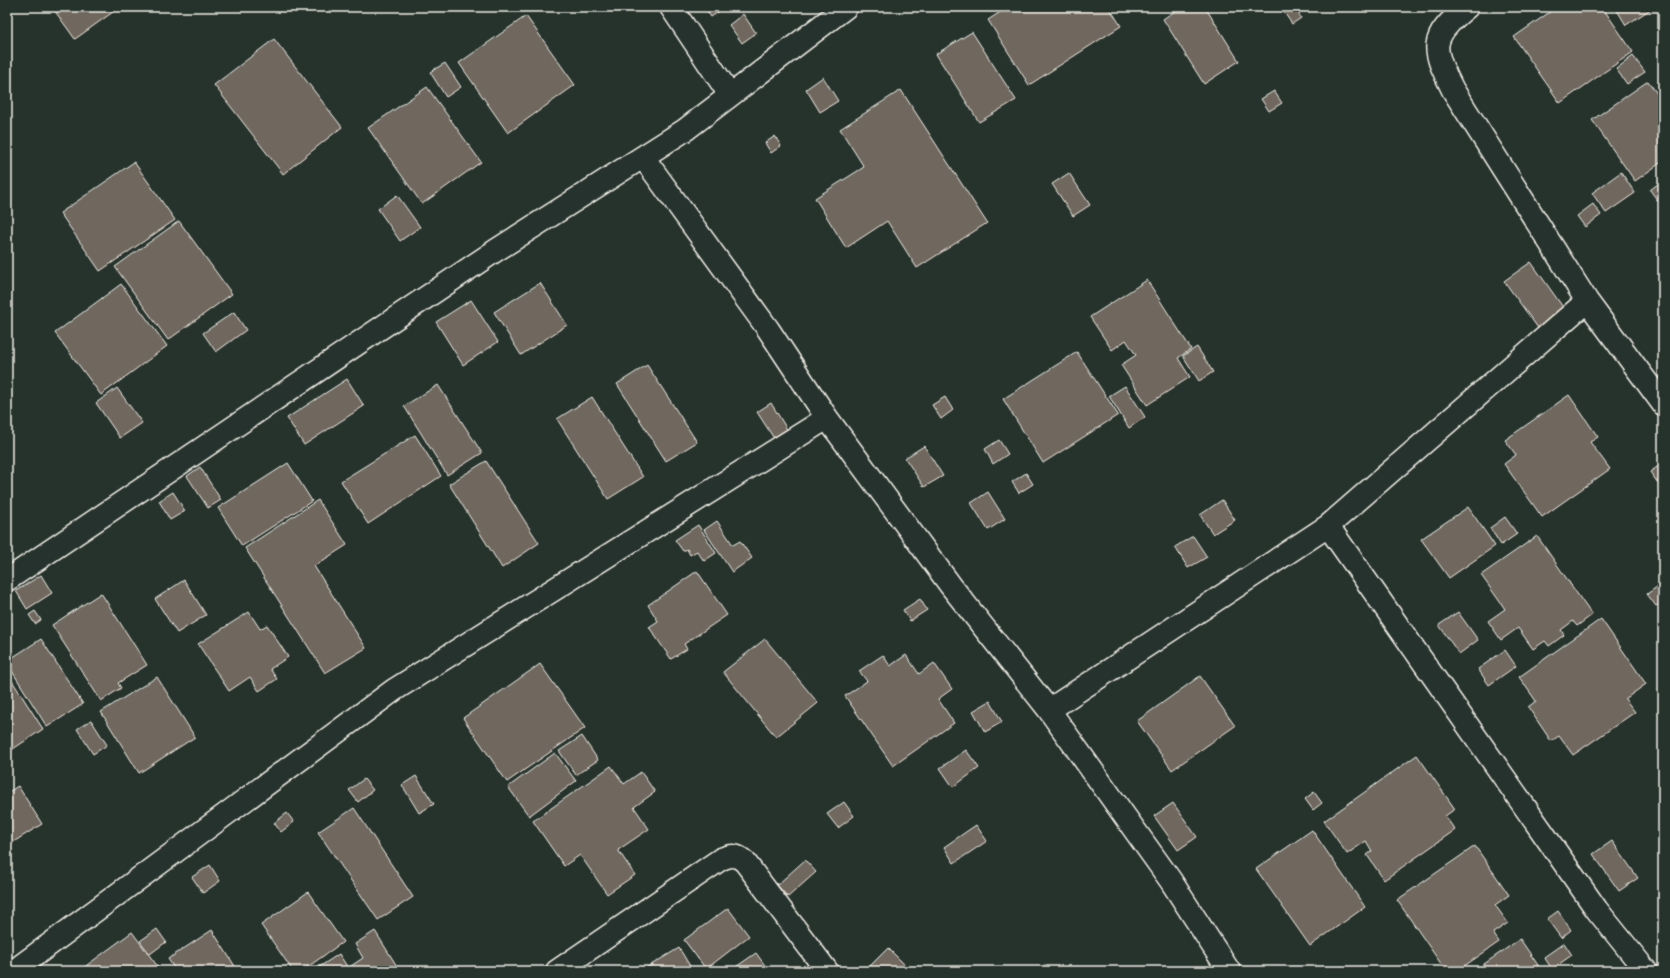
<svg xmlns="http://www.w3.org/2000/svg" width="1670" height="978" viewBox="0 0 1670 978" font-family="'Indie Flower',sans-serif">
<rect width="100%" height="100%" fill="#26332d"/>
<filter id="ink" filterUnits="userSpaceOnUse"><feTurbulence type="fractalNoise" baseFrequency=".025" numOctaves="2"/><feDisplacementMap in="SourceGraphic" scale="8" xChannelSelector="R" yChannelSelector="G"/><feConvolveMatrix kernelMatrix="1 2 1 2 8 2 1 2 1" color-interpolation-filters="sRGB"/></filter>
<g filter="url(#ink)">
<path fill="#70685f" stroke="#f4f1e8" d="M52,7H120L75,39Z
M704,7H725L711,17Z
M1008,7H1109L1121,26L1029,85L988,20Z
M1181,7H1205L1239,61L1204,84L1163,19Z
M1295,7L1301,18L1292,24L1281,8Z
M1557,7H1602L1633,52L1560,103L1514,37Z
M1615,7H1654L1626,25Z
M743,14L756,33L742,43L729,25Z
M526,16L575,85L508,133L459,63Z
M972,32L1016,100L979,122L936,54Z
M274,39L342,127L283,174L214,85Z
M1633,56L1645,72L1627,84L1616,69Z
M445,63L461,87L446,97L430,72Z
M823,77L838,101L820,112L806,89Z
M1648,81L1663,102V161L1635,181L1592,120Z
M427,87L481,162L422,204L368,128Z
M901,90L987,223L917,268L887,221L846,248L815,198L864,167L840,129Z
M1274,91L1282,103L1269,111L1261,99Z
M775,136L781,146L771,153L765,143Z
M134,162L175,220L100,271L60,213Z
M1621,172L1635,193L1606,213L1592,193Z
M1069,173L1090,205L1073,216L1052,184Z
M1663,180V208L1650,190Z
M397,195L420,227L400,241L378,209Z
M1593,204L1601,215L1585,227L1577,216Z
M179,221L232,294L168,340L115,267Z
M1531,262L1565,310L1538,328L1504,281Z
M1147,280L1191,349L1178,358L1190,377L1147,405L1121,365L1136,355L1126,340L1112,350L1090,317Z
M540,283L567,325L521,355L494,312Z
M121,284L167,346L101,395L55,333Z
M471,300L498,342L463,365L436,322Z
M234,312L246,330L216,352L203,333Z
M1197,347L1213,372L1199,381L1183,356Z
M1077,352L1118,415L1043,463L1003,399Z
M647,365L697,442L666,461L617,384Z
M347,379L364,406L304,445L287,418Z
M438,385L482,453L447,475L404,406Z
M1125,386L1145,417L1129,428L1109,396Z
M117,388L142,423L120,438L96,403Z
M1569,395L1598,437L1590,442L1610,469L1542,517L1504,464L1516,455L1505,440Z
M592,397L643,477L608,499L557,419Z
M945,397L953,410L941,419L932,405Z
M771,403L788,431L775,440L757,412Z
M415,435L441,476L368,524L341,481Z
M999,440L1008,454L993,464L985,449Z
M924,446L943,476L924,487L905,458Z
M486,461L539,543L502,568L449,484Z
M288,463L312,501L242,546L218,508Z
M1663,463V490L1650,472Z
M200,467L221,500L208,508L187,476Z
M1026,473L1033,484L1019,493L1012,482Z
M173,492L185,511L170,520L159,501Z
M988,492L1005,519L988,530L971,503Z
M318,500L347,545L314,566L366,648L325,673L245,548Z
M1222,500L1235,520L1213,534L1200,515Z
M1468,507L1495,546L1449,578L1421,539Z
M1505,517L1517,534L1501,545L1490,528Z
M717,521L733,545L740,541L752,558L732,572L704,530Z
M698,525L716,553L704,561L697,551L690,555L687,549L683,551L675,540Z
M1193,536L1207,557L1188,568L1175,547Z
M1537,536L1592,615L1577,626L1573,621L1561,630L1564,635L1549,646L1545,641L1533,649L1518,628L1501,640L1488,621L1505,609L1481,575Z
M697,571L727,615L684,644L687,649L671,659L649,627L658,621L648,605Z
M41,575L52,593L27,609L16,591Z
M184,580L206,615L177,633L155,599Z
M1661,584L1663,588V602L1656,606L1647,594Z
M101,593L147,665L118,683L121,688L101,701L52,625Z
M920,599L927,610L910,621L903,610Z
M35,611L41,620L35,624L29,615Z
M249,612L260,629L267,625L288,657L270,669L277,679L259,691L250,677L229,691L198,644Z
M1458,612L1478,640L1459,654L1439,625Z
M1601,619L1646,684L1625,699L1635,712L1573,755L1559,736L1551,741L1528,707L1536,701L1519,677Z
M41,639L83,704L47,727L7,663V661Z
M765,639L818,703L776,737L723,672Z
M1505,650L1516,666L1489,685L1478,669Z
M883,655L890,666L906,655L919,674L934,663L952,689L938,699L954,723L893,766L845,696L867,681L859,671Z
M540,664L585,728L507,782L463,718Z
M7,673L43,729L7,753Z
M1200,676L1235,726L1172,770L1137,721Z
M157,677L195,737L139,773L101,712Z
M990,701L1002,722L985,732L973,711Z
M91,720L107,745L93,754L77,729Z
M582,736L598,760L576,775L559,751Z
M966,750L979,768L953,787L940,768Z
M555,753L576,781L529,816L508,787Z
M1417,755L1455,809L1445,816L1455,830L1384,880L1367,855L1372,851L1366,841L1347,854L1324,821Z
M611,766L624,784L641,772L655,792L634,807L649,829L618,850L635,875L607,894L580,855L564,866L533,821Z
M416,776L434,804L419,813L402,785Z
M364,779L373,790L358,802L349,790Z
M18,786L42,824L7,846V793Z
M1314,792L1322,803L1313,810L1305,799Z
M844,802L854,816L838,828L827,814Z
M1173,803L1197,837L1178,850L1154,816Z
M354,808L413,897L378,920L318,832Z
M287,813L294,822L281,832L274,823Z
M976,825L987,841L954,863L944,847Z
M1312,830L1365,907L1310,946L1256,869Z
M1612,841L1638,878L1619,891L1593,854Z
M1475,846L1509,895L1495,905L1508,923L1493,933L1499,942L1457,971H1446L1397,900Z
M805,860L816,872L788,897L777,885Z
M210,865L220,881L203,893L192,877Z
M308,892L343,942L302,971H293L261,925Z
M728,908L749,936L706,969L684,940Z
M1558,911L1571,930L1561,938L1547,919Z
M157,929L166,942L150,954L140,941Z
M212,930L238,971H176L168,959Z
M375,931L400,971H313L339,954L348,968L363,958L355,944Z
M132,932L161,971H79Z
M1520,939L1542,971H1474Z
M1564,943L1572,955L1552,969L1544,957Z
M679,948L693,971H641Z
M888,948L911,971H865Z
M756,953L769,971H730Z"/>
<g fill="none" stroke-linecap="round" stroke-linejoin="round">
<g stroke="#f4f1e8" stroke-width="25">
<path id="minor" d="M671,7L730,95
M1467,7C1428,39 1432,48 1453,90L1587,301L1663,404
M643,157L768,329L827,418L951,586L1049,710L1171,881L1229,971
M1587,301L1328,526L1597,910L1646,971
M7,580L495,251L685,130L846,7
M1049,710L1328,526
M15,970L394,690L827,418
M557,971L721,859C731,855 736,854 745,862L827,971"/>
</g>
<use href="#minor" stroke="#26332d" stroke-width="22"/>
</g>
</g>
<rect width="1670" height="978" fill="none" stroke="#26332d" stroke-width="24"/>
<rect x="12" y="12" width="1646" height="954" fill="none" stroke="#f4f1e8" stroke-width="1.5" filter="url(#ink)"/>
</svg>
